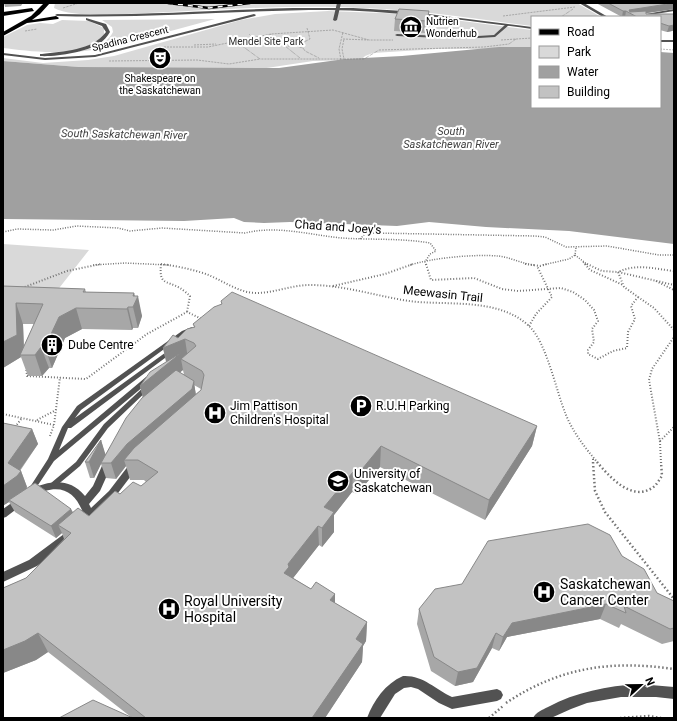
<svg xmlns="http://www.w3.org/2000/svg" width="677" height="721" viewBox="0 0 677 721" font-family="Roboto,sans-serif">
<rect width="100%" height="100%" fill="#fff"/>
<path fill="#d9d9d9" d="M55,3H577L601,17H532V26C476,19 420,10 364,8C292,4 219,10 147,13C124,14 72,18 54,8Z
M328,11L408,14L532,30V47L501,49H437L373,53L365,56L361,60L313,61L260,69L169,70L79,67L3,61V58L43,63L88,60L114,56L241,20L275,14Z
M215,19L108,48L61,54C78,51 104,50 113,32L112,27L102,20Z
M62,20L89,21L104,28V35C85,60 30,51 3,48V37L27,25L40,23L53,24Z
M3,244L89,250L49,301L3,304Z"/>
<path fill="#a0a0a0" d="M499,47H532V107H660V52L674,53V244L569,231L486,227L429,222L397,226L290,222L264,223L244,222L234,218L184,221L3,219V61L79,67L279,68L345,59L402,56Z"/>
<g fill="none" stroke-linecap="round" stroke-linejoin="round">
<path stroke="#747474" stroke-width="1" stroke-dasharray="0.5 1" stroke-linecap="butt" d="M63,8L79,3
M503,16L575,7
M561,17L573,9
M307,28L310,39L296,46L303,48L305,51L319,58
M25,31L37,29
M249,34L252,37
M270,34L300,58
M343,39L368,40
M234,40L260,59H344L342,49L344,39
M501,40L532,38
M194,45L216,44
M285,46H296
M164,47H208L271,34L333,30L369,40H393
M660,49L674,50
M344,59H364L379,50L484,47L509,44L516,39
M341,60L339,49L343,32
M109,61L197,60L229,64L260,59"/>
<path stroke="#747474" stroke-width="1.5" stroke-dasharray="1 1.5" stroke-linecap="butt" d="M3,232L17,229L53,230L77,226L118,228L130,231L162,228L245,233C278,225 309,235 342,238C371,240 401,238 430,243L436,251L430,254L425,262L426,265
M360,239L364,235L374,233L535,236L545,237L566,247L607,246L659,255H674
M575,255L588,265
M583,262L586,265
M93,265L125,263L169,265
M410,265C432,258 474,254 498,256C510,257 522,264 534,265
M543,265L569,259L575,255L576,247"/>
<path stroke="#747474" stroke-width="2" stroke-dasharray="1 2" stroke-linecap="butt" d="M161,264C159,285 165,280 180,288C183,290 187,293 190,296L187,312
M161,264C176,266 191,269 206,274C222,280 239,293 256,293C274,293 292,285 310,285C344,285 376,296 409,301C447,306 498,297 529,326C547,343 556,391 566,415C573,432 585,448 598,463
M426,264L431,280L474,278L502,289L518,291L561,288L573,292L585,300L594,310L598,321L592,329L594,342L588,350V354L598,359L613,351L627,348L628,332L635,319L631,306L638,297L624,287L618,272C637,263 654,269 674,271
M525,264L540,266L547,264
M585,264L590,270L623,285
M587,264L602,271L618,272L674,285
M656,281L674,290
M333,286L385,274L413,264
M22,288L67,271L101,264
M638,297L654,308L674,330
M529,326L536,314L552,297L537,266
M26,367L27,376L86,379L147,334L187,312L202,319
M3,414L54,425L50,436
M37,420L56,410
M54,425L60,377
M15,427L22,418
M660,441L674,427
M593,459V463
M661,463L660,442L649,380L652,369L674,337"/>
<path stroke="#747474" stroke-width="2.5" stroke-dasharray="1.5 2.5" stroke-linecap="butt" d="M593,462L595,491L605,512L674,599
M597,462C608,475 631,502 652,488C656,486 659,480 662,476L661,462
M506,703C560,667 611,660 674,669
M489,718L503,706
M620,718L649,716L661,718"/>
<path fill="#525252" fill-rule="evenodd" d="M337,3H341L337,20L335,21L333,20Z
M674,9V11L637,17H629Z
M506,24L509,25L495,37L462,39L397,36L395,35L397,34L462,37L494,35Z
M192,327L194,328L195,329L194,330L186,333L81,410L75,418L169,350H173L174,351L173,352L71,428H68L59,450L146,377H150L151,379L150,381L54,461L34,491L32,492L30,491L28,489L30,487L48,459L62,427L77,406L182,331Z
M146,385H148L151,387L108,428L80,466L55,487L53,488L51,487L49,485L51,483L76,462L104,424Z"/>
<path fill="#525252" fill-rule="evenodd" d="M108,458L111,459L113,462L100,491L89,504L91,508L109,491L132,461L135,460L138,461L140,464L115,497L89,522L86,523L83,522L81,519L84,515C77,496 66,485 45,491C40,493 35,497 30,495L28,492L30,489C50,481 69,477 85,496L93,486L105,459Z
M20,497L23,498L25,501L23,504L6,517L3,518V509Z
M68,533L72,534L73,537L72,540L37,566L3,582V572L29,560L64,534Z
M403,676C423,675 435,689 452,697L497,689L501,691L503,695L501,699L497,701L452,709L439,703L418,689L411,687L404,688L395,694L380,718H367C374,700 385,684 403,676Z
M639,684L674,687V699L656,697H621L587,703L571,709L551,718H533C536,712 542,710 548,707C576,692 607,686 639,684Z"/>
<path fill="#525252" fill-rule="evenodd" d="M579,3H584L608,17H603Z
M293,8H353L404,11L532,27V29C464,20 396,11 327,10C237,10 147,19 57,16L55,15L57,14C136,16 214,10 293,8Z
M254,14L256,15L255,16L95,57L45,60L3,55V53L45,58L95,55Z
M86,18L106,24L110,32C107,37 104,40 99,44C86,52 56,57 40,56V54H42C63,51 92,51 106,32L102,26L86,20Z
M660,40H674V42H660Z"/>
<path fill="#000" fill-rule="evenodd" d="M44,3H50L40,14L32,20L56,16L59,18L58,19L27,23L3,36V32L31,16Z
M32,8L34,11L3,16V12Z"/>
<g stroke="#000" stroke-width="2.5">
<path id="rail" d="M168,3L209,8L250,3"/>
</g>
<use href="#rail" stroke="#fff" stroke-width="1.5" stroke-dasharray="5" stroke-linecap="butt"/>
</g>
<path fill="#a7a7a7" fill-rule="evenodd" d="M4,3H23L21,6L5,7Z
M596,3H674V9L646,13V14H674V30L672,31L667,32L660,30V17H622Z
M429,11L428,23L426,33L394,31L395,19Z
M3,286L85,289L86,292L134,293L142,316L138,328H133L132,330L82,329L65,338L52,368H49L42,376H28L21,357L3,368ZM23,324H34L24,346Z
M221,301L537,426L532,446L485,520L380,467L357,494L352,492L334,515V532L322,547L319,545L293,578L311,589L335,594V603L367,622L366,641L363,646L362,662L325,718H59L131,717L48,652L36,660L3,673V588L26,578L64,539L62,533L56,538L15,512L9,502L4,505H3V423L32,429L38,444L20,471H21L27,487L26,489L71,509L73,512L89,516L120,494L141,486L146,482L144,480H130L126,466L116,479L106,478L101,464L94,478H90L85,462L101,440L105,455L143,398L140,386L166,362L163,348L194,327L193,324L222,305ZM183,370L184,375L180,372ZM194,385L201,389V390L196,394Z
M622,556L657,593L674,601V641L662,644L621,624L619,628L600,619L507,637L499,651L492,648L473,682L455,686L431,671L417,624L419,609L462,584Z"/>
<path fill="#888" d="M674,3V9L634,15L629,12V10Z
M429,11L428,23L426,33L427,21Z
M623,11H626L625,17H622Z
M674,25V30L672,31L667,32L669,26Z
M134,293L135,302L138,296L142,316L138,328L133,307V296Z
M16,303L23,324L24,356V355H20L21,357L3,368V342Z
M128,307L133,328L132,330L127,309Z
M76,308L82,329L65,338L52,368L45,347L59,317Z
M185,339L188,359H181L183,370L144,402L140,386L167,364L163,348Z
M41,347L49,368L42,376L35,355Z
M194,381L196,397L124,460L126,466L116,479L111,463L127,444Z
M537,426L532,446L485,520L489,500Z
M32,429L38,444L14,478L8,463Z
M101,440L106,456L101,463V464L94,478L89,462Z
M381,446L380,467L357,494L358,474Z
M21,471L27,487L24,492L9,500V502L4,505L3,503V486Z
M353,472L352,492L334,515V532L322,547V528L324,507Z
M71,509L76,521L58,525L62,533L56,538L51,526Z
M318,526L319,545L290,582L284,573L288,564Z
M335,594V613L330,600Z
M606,604L600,619L507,637L499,651L503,637L512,623Z
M367,622L366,641L363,646L362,662L325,718H312L356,639Z
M38,633L48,652L36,660L3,673V650Z
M496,633L492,648L473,682L455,686L458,672Z"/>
<path fill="#c2c2c2" stroke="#888" d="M608,3H674L629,10L630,12L646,11V14H674V25L669,26L660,23V17H637L626,11H623Z
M399,9L429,11L427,21L395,19Z
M3,286L85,289L83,292L134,293L133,296H138L133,307H128L127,309L76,308L59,317L45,347H41L35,355H20L43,304L16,303L17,335L3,342Z
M232,292L537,426L489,500L381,446L358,474L353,472L324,507L334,512L322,528L318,526L288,564L289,567L284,573L311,589L316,582L335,594L330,600L367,622L356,639L363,644L312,718H146L38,633L25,641L3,650V588L26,578L71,533L58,525L78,508L89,516L115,491L120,494L133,482L141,486L158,472L138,460H124L134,448L201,390L204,375L202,371L181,359L196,346L194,343L185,339L163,348L173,335L178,338L187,329L195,327L193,324L214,307L222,304L221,301Z
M182,352L171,361L140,386L150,372Z
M176,370L194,381L192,389L127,444L111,463H101L126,418L142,398Z
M3,423L32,429L8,463L21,471L17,476L3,486Z
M101,440L89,462H85Z
M35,483L71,509L51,526L9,500Z
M588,524L610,535L622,556L644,569L657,593L674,601V628L670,629L624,606L626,613L606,604L512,623L503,637L496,633L477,668L458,672L434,657L419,609L435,589L462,584L488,541Z
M93,700L133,718H59Z"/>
<defs>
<g id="museum-disc" transform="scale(1.15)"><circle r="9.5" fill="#000" stroke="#fff"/><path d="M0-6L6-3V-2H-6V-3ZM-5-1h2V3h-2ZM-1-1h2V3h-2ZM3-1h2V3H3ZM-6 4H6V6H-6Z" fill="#fff"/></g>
<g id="theatre-disc" transform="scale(1.15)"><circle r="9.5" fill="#000" stroke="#fff"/><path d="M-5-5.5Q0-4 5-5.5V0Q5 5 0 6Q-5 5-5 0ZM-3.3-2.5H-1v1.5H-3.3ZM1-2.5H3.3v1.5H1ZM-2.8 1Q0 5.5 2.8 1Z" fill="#fff"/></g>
<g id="building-disc" transform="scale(1.15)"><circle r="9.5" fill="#000" stroke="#fff"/><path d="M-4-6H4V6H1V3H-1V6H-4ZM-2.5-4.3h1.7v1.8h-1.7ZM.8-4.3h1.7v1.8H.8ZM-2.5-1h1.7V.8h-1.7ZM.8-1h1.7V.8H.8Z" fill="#fff"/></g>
<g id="parking-disc" transform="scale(1.15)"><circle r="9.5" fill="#000" stroke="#fff"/><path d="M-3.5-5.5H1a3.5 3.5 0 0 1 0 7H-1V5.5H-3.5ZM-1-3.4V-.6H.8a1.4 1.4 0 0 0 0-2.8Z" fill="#fff"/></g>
<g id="hospital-disc" transform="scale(1.15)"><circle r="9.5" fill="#000" stroke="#fff"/><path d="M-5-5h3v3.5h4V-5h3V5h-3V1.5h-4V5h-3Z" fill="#fff"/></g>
<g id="university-disc" transform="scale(1.15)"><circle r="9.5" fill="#000" stroke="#fff"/><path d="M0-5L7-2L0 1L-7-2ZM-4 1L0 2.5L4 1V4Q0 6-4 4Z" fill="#fff"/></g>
</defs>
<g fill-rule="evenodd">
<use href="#museum-disc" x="411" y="27"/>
<use href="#theatre-disc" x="160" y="58"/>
<use href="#building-disc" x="52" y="345"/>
<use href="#parking-disc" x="361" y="406"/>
<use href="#hospital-disc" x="215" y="413"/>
<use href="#university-disc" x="338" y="481"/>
<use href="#hospital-disc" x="544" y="592"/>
<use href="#hospital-disc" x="169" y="609"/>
</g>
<g text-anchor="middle" stroke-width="4" stroke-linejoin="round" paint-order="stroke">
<g font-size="10" fill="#000" stroke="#fff" text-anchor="start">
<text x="426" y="25">Nutrien<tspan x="426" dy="12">Wonderhub</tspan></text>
<text x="160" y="82" text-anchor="middle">Shakespeare on<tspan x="160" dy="12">the Saskatchewan</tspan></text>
</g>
<g font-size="10" fill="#000" stroke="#fff">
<text transform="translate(130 38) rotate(-14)" y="4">Spadina Crescent</text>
</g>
<g font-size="10" fill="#303030" stroke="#fff">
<text x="266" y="45">Mendel Site Park</text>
</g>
<g font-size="11" font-style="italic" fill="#414141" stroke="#fff">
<text x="451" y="135">South<tspan x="451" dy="13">Saskatchewan River</tspan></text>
<text transform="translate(124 134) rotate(1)" y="4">South Saskatchewan River</text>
</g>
<g font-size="12" fill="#000" stroke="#fff">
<text transform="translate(338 227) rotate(4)" y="4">Chad and Joey's</text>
<text transform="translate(443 294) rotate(6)" y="4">Meewasin Trail</text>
</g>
<g font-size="12" fill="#000" stroke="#fff" text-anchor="start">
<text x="68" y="349">Dube Centre</text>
<text x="230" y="410">Jim Pattison<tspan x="230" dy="14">Children's Hospital</tspan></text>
<text x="376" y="410">R.U.H Parking</text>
<text x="354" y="478">University of<tspan x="354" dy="14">Saskatchewan</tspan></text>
</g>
<g font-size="14" fill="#000" stroke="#fff" text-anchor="start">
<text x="560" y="589">Saskatchewan<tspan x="560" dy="16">Cancer Center</tspan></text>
<text x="184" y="606">Royal University<tspan x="184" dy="16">Hospital</tspan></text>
</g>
</g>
<rect width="677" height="721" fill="none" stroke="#000000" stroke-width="8"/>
<rect x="531" y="16" width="130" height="92" fill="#ffffff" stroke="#999999"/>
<rect x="539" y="29" width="20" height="6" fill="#000000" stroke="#999999"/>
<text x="567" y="36" font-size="12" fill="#000000">Road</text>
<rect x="539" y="46" width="20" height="12" fill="#d9d9d9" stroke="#999999"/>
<text x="567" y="56" font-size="12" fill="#000000">Park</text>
<rect x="539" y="66" width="20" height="12" fill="#a0a0a0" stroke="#999999"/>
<text x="567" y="76" font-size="12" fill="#000000">Water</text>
<rect x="539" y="86" width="20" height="12" fill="#c2c2c2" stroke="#999999"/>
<text x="567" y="96" font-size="12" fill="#000000">Building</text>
<g transform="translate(641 685) rotate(68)" stroke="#ffffff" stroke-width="3" paint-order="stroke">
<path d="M0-3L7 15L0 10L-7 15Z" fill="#000000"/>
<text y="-6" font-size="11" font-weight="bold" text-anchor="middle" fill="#000000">N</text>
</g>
</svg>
